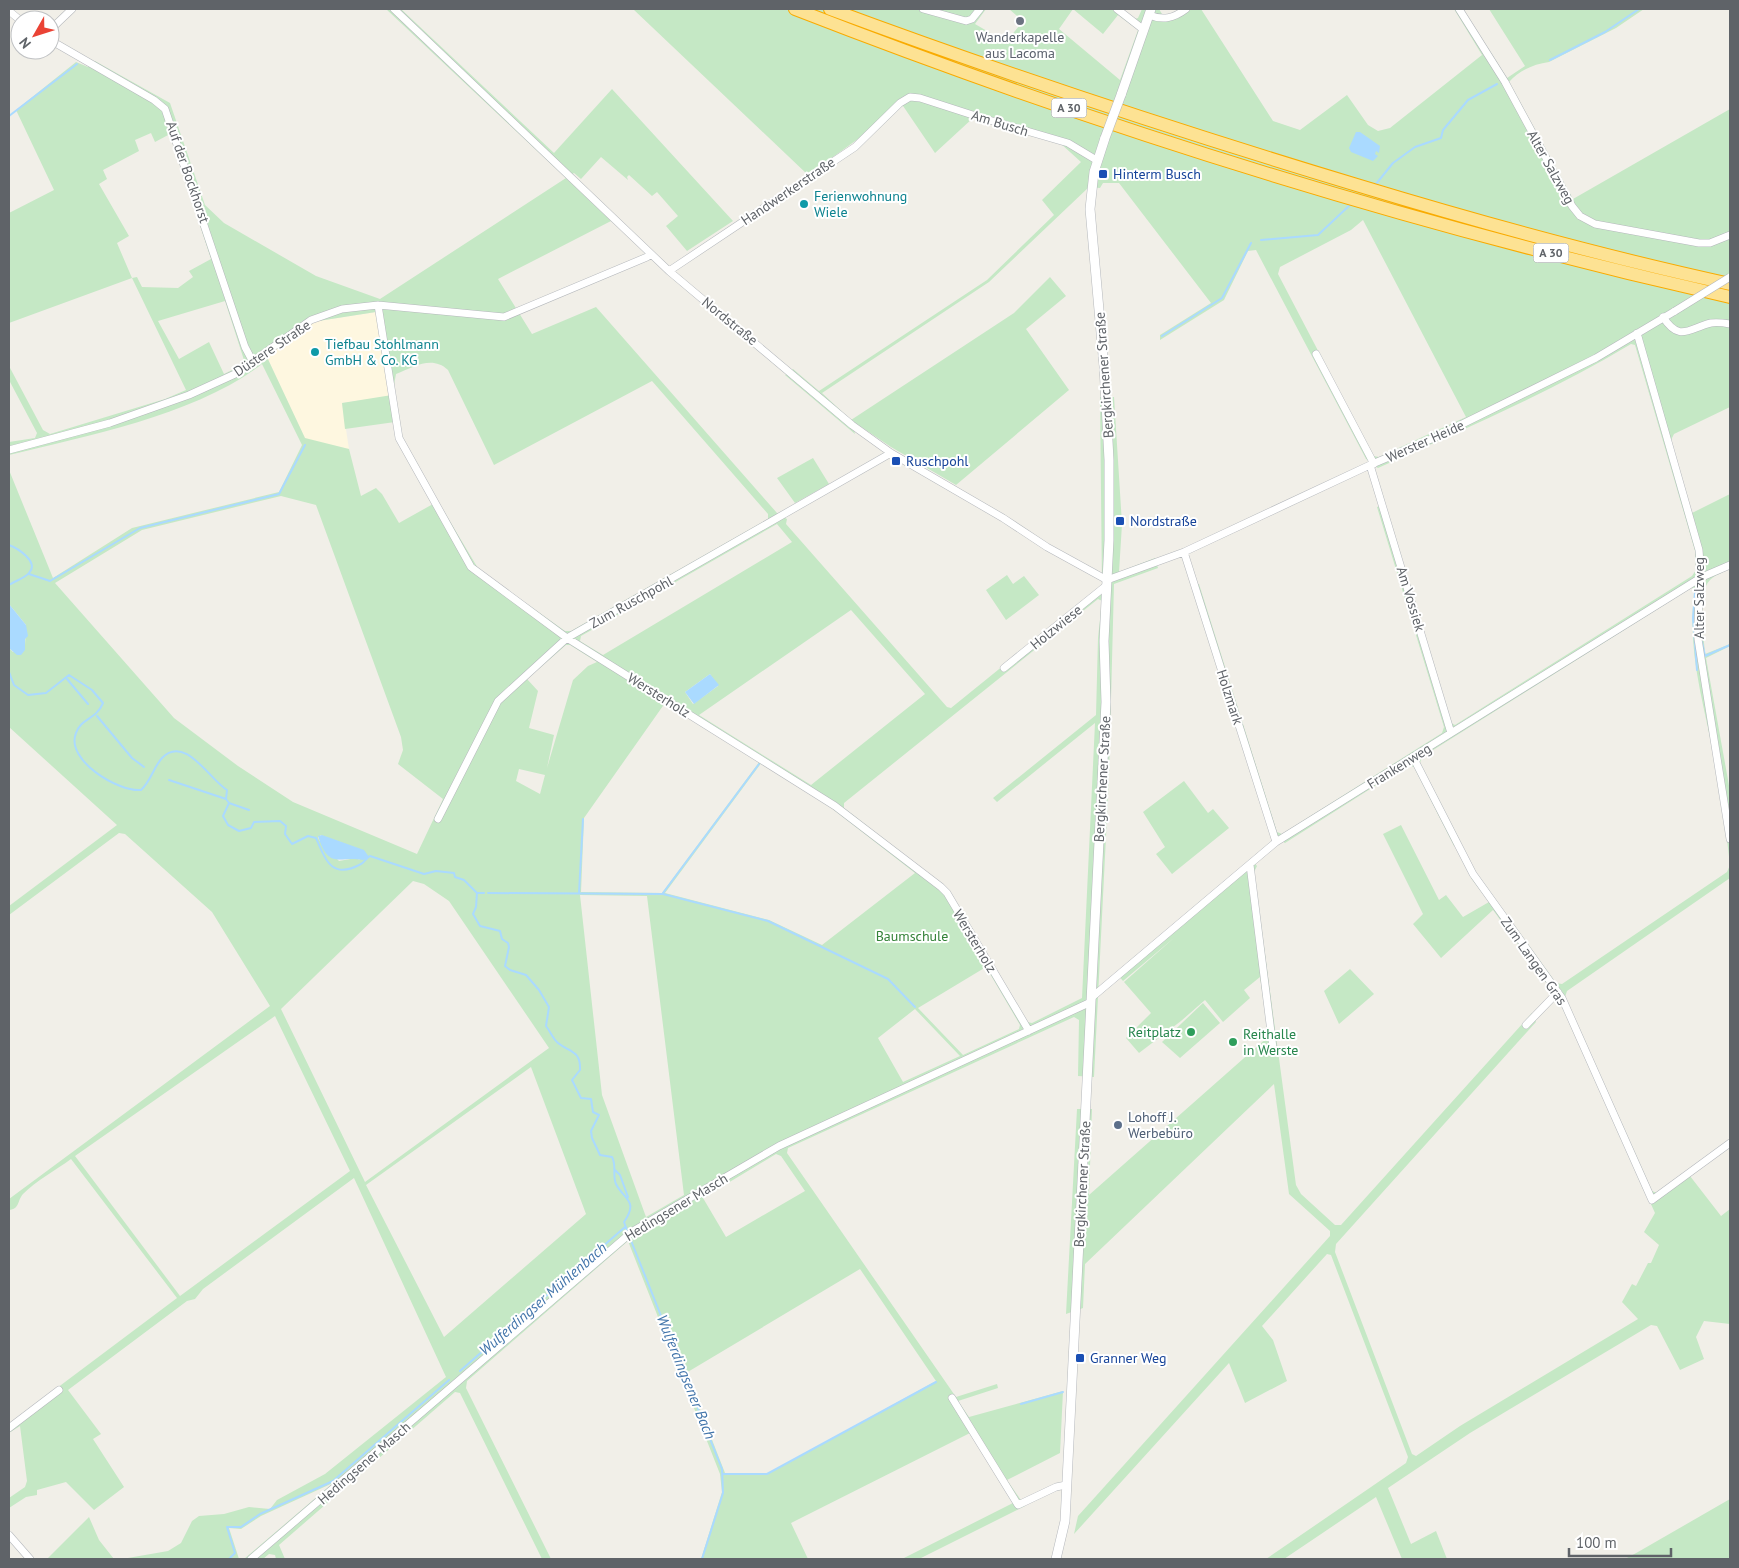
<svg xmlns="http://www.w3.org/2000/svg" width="1739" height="1568" viewBox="0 0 1739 1568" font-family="'PT Sans',sans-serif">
<rect width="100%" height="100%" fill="#f1efe8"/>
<path fill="#fef7e0" d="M376,312L392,396L342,403L349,449L305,439L266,355L312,322Z"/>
<path fill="#c5e8c5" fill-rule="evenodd" d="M386,9H401L554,153L612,89L733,221L687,251L666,226L678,216L657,192L652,196L629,175L627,177L628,180L601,157L581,179L574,173L566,178L611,221L498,279L532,334L596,307L777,513L787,519L786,524L947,707L951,708L1102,586L1100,397H1114L1122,524L1119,572L1155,558L1158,568L1114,584L1109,776L1094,1077L1078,1076L1079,1020L1074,1017L788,1148L787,1153L956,1397L997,1384L998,1388L958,1401L969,1417L1063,1391L1060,1453L1007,1480L1025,1506L919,1559H902L1013,1503L970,1433L791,1523L808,1559H701L722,1492L720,1474L628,1241L467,1381L466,1388L551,1559H542L460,1393L455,1392L279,1545L285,1559H276L275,1555L269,1554L263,1559H244L333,1483L261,1516L241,1529L229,1528L239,1559H122L168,1551L181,1543L192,1521L199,1516L224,1514L249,1507L270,1509L277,1500L325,1474L446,1377L354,1178L203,1289L195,1299L187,1301L68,1390L101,1434L93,1439L124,1487L94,1510L66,1482L37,1490V1495L26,1497L9,1508V1498L25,1487L27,1481L20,1426L9,1433V1424L177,1298L71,1159C56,1170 36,1181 23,1194C17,1201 20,1209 9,1210V1199L270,1006L212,912L125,834L119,833L9,915V906L117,825L9,727V648L13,652L25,645L26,625L9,604V470L53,578L132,528L279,492L302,445L262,364C195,415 90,435 9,455V442L35,438L37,433L9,380V366L43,430L50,434L165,399L186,390L132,278L9,323V213L54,190L16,110L76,62L88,67L95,61L170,103L205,205L224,223L316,276L380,299L566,178ZM151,133L155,142L170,134L211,259L189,271L193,277L178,288L142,287L137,277L132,278L117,243L129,236L99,184L107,179L103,170L139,151L135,140ZM225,301L244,360L242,365L224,374L209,342L179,359L158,321ZM376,312L392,395L342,403L345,429L395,422L392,396L396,374C414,367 432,355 448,370L494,465L652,381L768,514V519L571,631H565L479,570L436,498L433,504L399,523L382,494L376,488L361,496L349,449L305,438L266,355L312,322ZM281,496L316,505L401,737L403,750L398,764L443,799L417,854L293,802L238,766L174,718L55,583L142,530ZM777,524L792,542L603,655L580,641L581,636ZM1098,599L1102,601L1098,638L1096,715L993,798L997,802L1095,723L1082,998L1032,1023L1027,1022L947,888L844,808V803ZM851,610L925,694L811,785L699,715ZM566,645H570L597,662L588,666L573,680L547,768L554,735L529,728L538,691L527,679ZM710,674L718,686L693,704L685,692ZM665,703L760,761L662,893L581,892L584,818ZM762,762L830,807L915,873L822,945L769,920L665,893ZM519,769L545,775L540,794L516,781ZM321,835L360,860L356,858L339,861L319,840L318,837ZM413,881L424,884L449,901L549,1048L365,1182L281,1009ZM580,895L647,896L684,1195L646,1217L602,1095ZM986,967L1020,1025L1019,1029L963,1055L918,1008ZM915,1009L960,1056L903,1082L878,1038ZM275,1016L350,1171L180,1296L75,1156ZM531,1067L586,1214L444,1337L366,1185ZM776,1154L781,1156L805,1191L726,1237L703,1198ZM860,1269L936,1381L767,1474L725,1473L686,1373Z
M633,9H986L975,24L1006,42L1023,21L1009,9H1122L1135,19L1138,18L1142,9H1159L1162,14H1171L1182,9H1201L1273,121L1300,130L1347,95L1368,125L1378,131L1390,128L1482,55L1454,9H1463L1507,78L1525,66L1489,9H1644L1616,28L1549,62C1534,64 1520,70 1509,82L1573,199L1730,109V407L1674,434L1671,440L1692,513L1730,494V568C1724,572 1715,575 1710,580C1697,592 1704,637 1705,654L1730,644V646L1706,658L1730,791V878L1567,991L1565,997L1652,1191L1657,1193L1690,1176L1721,1216L1730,1209V1324L1704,1321L1696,1337L1704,1359L1680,1370L1657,1326L1651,1325L1470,1433L1388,1488L1411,1544L1436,1531L1447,1559H1402L1376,1497L1284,1559H1266L1406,1463L1408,1457L1331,1255L1327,1254L1262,1326L1273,1340L1287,1381L1245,1403L1229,1363L1074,1534L1078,1516L1330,1236V1231L1289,1194L1274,1084L1085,1264L1083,1308L1066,1314L1077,1109H1092L1089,1195L1269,1036L1260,977L1244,990L1250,998L1223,1022L1205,1000L1181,1021L1139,1053L1126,1038L1151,1013L1124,982L1175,937L1123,981L1118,975L1251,859L1257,866L1254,872L1296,1185L1301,1194L1335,1225H1341L1532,1013L1536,1022L1336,1244L1335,1252L1412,1454L1416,1456L1460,1426L1638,1319L1622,1302L1632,1284L1636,1286L1648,1263H1651L1659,1245L1644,1232L1655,1213L1560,1002L1556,1001L1550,993V988L1493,910L1441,958L1413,924L1423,914L1383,834L1401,825L1439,900L1446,895L1463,917L1489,902L1471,878L1477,874L1556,983L1562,984L1727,872L1730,865C1726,829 1721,792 1714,756C1703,701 1686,646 1695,590L1691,588L1422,757L1420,763L1461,843L1454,846L1414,767L1408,765L1285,843L1276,837L1192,586L1199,584L1277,832L1282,834L1442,733L1444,727L1377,507L1385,505L1451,723L1455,725L1692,576L1696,570L1695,551L1635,345L1631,344C1551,392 1463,430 1378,468L1366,459L1256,250L1248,251L1224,300L1160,340V335L1211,303L1119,183H1103L1100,188L1089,187L989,282L822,393L851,420L1014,313L1050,277L1066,296L1026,329L1069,390L956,485L891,447L851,420L855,434L785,375L793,369L819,391L987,280L1054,215L1042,200L1081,162L1060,143L973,118L935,153L899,100L869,131L808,175ZM1073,9L1103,34L1118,15L1138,30L1120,80L1059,29ZM1363,220L1466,417L1379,457L1373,456L1278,274L1280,267L1351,230Z
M813,458L829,484L795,503L777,478Z
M1007,575L1013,584L1024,576L1039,595L1006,620L986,590Z
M1184,781L1208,813L1213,809L1229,828L1172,874L1156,854L1165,847L1143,812Z
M1350,969L1374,994L1339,1024L1324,991Z
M1203,1003L1220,1023L1180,1058L1162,1042Z
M1730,1499V1559H1625L1638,1552Z
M89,1517L99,1540L114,1559H47Z"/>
<path fill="#aadaff" d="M1356,132H1360L1380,146L1379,153L1376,151L1375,154L1378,156L1373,161L1351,152L1349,148Z
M9,604L26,625L28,636L25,639V650L21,655H17L9,648Z
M710,674L719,685L694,704L685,692Z
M322,835L364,850L369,857L363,860C340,855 329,871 318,836Z"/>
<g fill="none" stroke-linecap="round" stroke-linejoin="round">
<path stroke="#aadaff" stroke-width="2" d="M1550,60L1605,32L1639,9
M9,116L77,64
M1376,184L1393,163L1415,147L1441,138L1443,130L1468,100L1497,84
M1261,240L1318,235L1351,204
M1162,336L1222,298L1251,243
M9,545C17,548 40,562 29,573C25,578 15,581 9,585
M29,574L50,581L140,528L279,494L305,445
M1695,592L1693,618L1697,670
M1702,642L1705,656L1730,645
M9,672L14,685L28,695L46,693L69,675L92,690L103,703C96,720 81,718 76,733C65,760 118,792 141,790C151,781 153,768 162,758C185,734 210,780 227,790L226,799L229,803L223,816L228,825L239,831L251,828L254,822L280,821L286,826L285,834L292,844L308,836L316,838C326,861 332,880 361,864C364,863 366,858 370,856L424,874L436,871L454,873L455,877L464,880L477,893L476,907L473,914L480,926L500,931L502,939L508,943L509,947L505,966L510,970L526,975L539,990L549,1007L546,1026C550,1031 553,1039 558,1043C569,1052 581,1050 580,1070L572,1080L581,1098L591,1099L593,1112L599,1115L591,1131L592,1138L600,1155L612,1157C617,1166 612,1175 616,1184C624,1200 639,1200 624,1222L628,1233
M67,679L88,704
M97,716L132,758L144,767
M169,780L226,799
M229,803L249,810
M477,893H484
M488,893L663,894L768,921L888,979L915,1007
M579,893L583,819
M663,893L759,764
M615,1170L620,1175L628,1197
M630,1238L722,1469L723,1493L702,1559
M460,1371L625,1227
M1021,1404L1063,1392
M723,1474H767L936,1382
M229,1559L235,1553L227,1527H241L260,1514L333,1481L449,1380"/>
<g stroke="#b5b8bc" stroke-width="8">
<path id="minor" d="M394,9L669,271L852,425L891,453L1003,518L1047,547L1107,580L1184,552L1370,465L1436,437L1596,358L1675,311
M923,9L966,21L972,19L980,9
M1117,9L1144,30
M1459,9L1505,82L1572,206L1580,216L1595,224L1699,243H1710L1730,235
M9,11L20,20
M1149,15C1163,21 1174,18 1186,9
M50,30L72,9
M50,40L154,100L165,109L245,347L253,362
M669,271L855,147L900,103L910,97L920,98L982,118L1068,143L1098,161
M378,305L399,438L471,567L567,638L835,806L941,887L947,893L1029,1031
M1663,317C1680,343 1689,328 1711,323C1717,322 1724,323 1730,324
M1637,333L1699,550C1702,580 1697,609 1698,639L1730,839
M1316,354L1374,464
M9,450L110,423L189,395L235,374L311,320L342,309L378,305L504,317L647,257L651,254
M1370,465L1451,733
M1184,552L1276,842
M1004,668L1107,585
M1413,757L1473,874L1562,998L1652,1200L1730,1143
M438,819L498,701L567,638L891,453
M1250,865L1273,1048
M1091,998L1276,842L1702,577L1730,565
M1526,1025L1558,992
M952,1398L1018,1505L1056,1487L1066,1485
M9,1428L59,1390
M9,1535L30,1559
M251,1559L633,1231L779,1146L1091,1002"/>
</g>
<g stroke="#b5b8bc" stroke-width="10">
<path id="tertiary" d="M1121,95L1151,9
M1056,1559L1065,1521L1106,702L1104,641L1109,540V460L1104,366L1090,209L1094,172L1105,138"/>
</g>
<g stroke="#f9ab00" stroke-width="14">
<path id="motorway" d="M795,9C1098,127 1412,225 1730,297
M830,9C1005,74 1181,132 1360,186C1482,223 1606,257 1730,284"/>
</g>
<use href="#minor" stroke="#fff" stroke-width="7"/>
<use href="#tertiary" stroke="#fff" stroke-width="9"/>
<use href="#motorway" stroke="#fde293" stroke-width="12"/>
<g stroke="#b5b8bc" stroke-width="8" stroke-linecap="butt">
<path id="minor-bridge" d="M1675,311L1730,277"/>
</g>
<g stroke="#b5b8bc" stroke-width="10" stroke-linecap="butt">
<path id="tertiary-bridge" d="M1105,138L1121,95"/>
</g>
<use href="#minor-bridge" stroke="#fff" stroke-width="7"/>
<use href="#tertiary-bridge" stroke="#fff" stroke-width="9"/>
</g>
<circle fill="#6b7280" stroke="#fff" stroke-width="2" cx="1020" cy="21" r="5"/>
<g fill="#1a4fb4" stroke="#fff" stroke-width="2">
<rect x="1098" y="169" width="10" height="10" rx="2.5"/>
<rect x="891" y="456" width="10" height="10" rx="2.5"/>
<rect x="1115" y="516" width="10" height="10" rx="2.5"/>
<rect x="1075" y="1353" width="10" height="10" rx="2.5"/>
</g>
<g fill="#0f9aa8" stroke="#fff" stroke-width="2">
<circle cx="804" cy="204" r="5"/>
<circle cx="315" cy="352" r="5"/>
</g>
<g fill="#2e9e5b" stroke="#fff" stroke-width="2">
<circle cx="1191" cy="1032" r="5"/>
<circle cx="1233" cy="1042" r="5"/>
</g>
<circle fill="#5c6f8a" stroke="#fff" stroke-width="2" cx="1118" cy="1125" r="5"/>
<g text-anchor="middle" stroke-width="4" stroke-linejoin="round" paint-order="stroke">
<g fill="#fff" stroke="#8f9295" stroke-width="1">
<rect x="1051.5" y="98.5" width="35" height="19" rx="4"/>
<rect x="1533.5" y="243.5" width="35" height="19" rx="4"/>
</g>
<g font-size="12" font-weight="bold" fill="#5f6368">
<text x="1069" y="112">A 30</text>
<text x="1551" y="257">A 30</text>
</g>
<g font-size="14" fill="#5b616d" stroke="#fff">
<text x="1020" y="42">Wanderkapelle<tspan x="1020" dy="16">aus Lacoma</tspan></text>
</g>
<g font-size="14" fill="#5f6368" stroke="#fff">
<text transform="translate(1000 123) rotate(17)" y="5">Am Busch</text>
<text transform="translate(1551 167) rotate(61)" y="5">Alter Salzweg</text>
<text transform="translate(188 172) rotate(71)" y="5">Auf der Bockhorst</text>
<text transform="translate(788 191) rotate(-34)" y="5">Handwerkerstraße</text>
<text transform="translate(730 321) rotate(39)" y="5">Nordstraße</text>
<text transform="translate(272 348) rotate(-34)" y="5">Düstere Straße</text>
<text transform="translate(1104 375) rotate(-94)" y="5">Bergkirchener Straße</text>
<text transform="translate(1425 441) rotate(-24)" y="5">Werster Heide</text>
<text transform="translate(1699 598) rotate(-90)" y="5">Alter Salzweg</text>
<text transform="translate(1411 599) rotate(73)" y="5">Am Vossiek</text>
<text transform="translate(631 602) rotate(-29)" y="5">Zum Ruschpohl</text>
<text transform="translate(1056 627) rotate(-39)" y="5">Holzwiese</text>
<text transform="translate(659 695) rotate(32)" y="5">Wersterholz</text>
<text transform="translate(1230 697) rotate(72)" y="5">Holzmark</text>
<text transform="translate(1399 766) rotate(-32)" y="5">Frankenweg</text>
<text transform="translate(1102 779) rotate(-87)" y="5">Bergkirchener Straße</text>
<text transform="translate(975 941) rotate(59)" y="5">Wersterholz</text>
<text transform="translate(1534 961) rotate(55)" y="5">Zum Langen Gras</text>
<text transform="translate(1082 1184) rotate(-87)" y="5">Bergkirchener Straße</text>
<text transform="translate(676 1207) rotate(-31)" y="5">Hedingsener Masch</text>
<text transform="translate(364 1463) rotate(-41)" y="5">Hedingsener Masch</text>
</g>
<g font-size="14" fill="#164399" stroke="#fff" text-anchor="start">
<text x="1113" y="179">Hinterm Busch</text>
<text x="906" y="466">Ruschpohl</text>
<text x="1130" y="526">Nordstraße</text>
<text x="1090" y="1363">Granner Weg</text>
</g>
<g font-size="14" fill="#0d838f" stroke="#fff" text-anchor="start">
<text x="814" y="201">Ferienwohnung<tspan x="814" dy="16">Wiele</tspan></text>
<text x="325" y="349">Tiefbau Stohlmann<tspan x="325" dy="16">GmbH &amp; Co. KG</tspan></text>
</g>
<g font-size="14" fill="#348238" stroke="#fff">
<text x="912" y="941">Baumschule</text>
</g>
<g font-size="14" fill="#27864d" stroke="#fff" text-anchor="end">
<text x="1181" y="1037">Reitplatz</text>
<text x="1243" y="1039" text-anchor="start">Reithalle<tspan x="1243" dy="16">in Werste</tspan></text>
</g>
<g font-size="14" fill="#4e5e75" stroke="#fff" text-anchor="start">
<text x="1128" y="1122">Lohoff J.<tspan x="1128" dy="16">Werbebüro</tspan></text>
</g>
<g font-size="15" font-style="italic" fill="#4174aa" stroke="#fff">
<text transform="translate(543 1299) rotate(-41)" y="5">Wulferdingser Mühlenbach</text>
<text transform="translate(686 1377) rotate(68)" y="5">Wulferdingsener Bach</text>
</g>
</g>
<rect width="1739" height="1568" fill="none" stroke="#5f6368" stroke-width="20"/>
<g transform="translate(35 35) rotate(231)"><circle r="24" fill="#ffffff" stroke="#bfc1c3"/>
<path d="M0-4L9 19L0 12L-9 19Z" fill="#ea4335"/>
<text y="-8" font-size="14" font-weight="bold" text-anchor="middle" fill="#5f6368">N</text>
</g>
<path d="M1569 1548v8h102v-8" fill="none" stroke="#5f6368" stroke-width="2.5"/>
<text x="1576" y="1548" font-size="15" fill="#5f6368" stroke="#ffffff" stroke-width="4" paint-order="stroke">100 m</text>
</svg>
